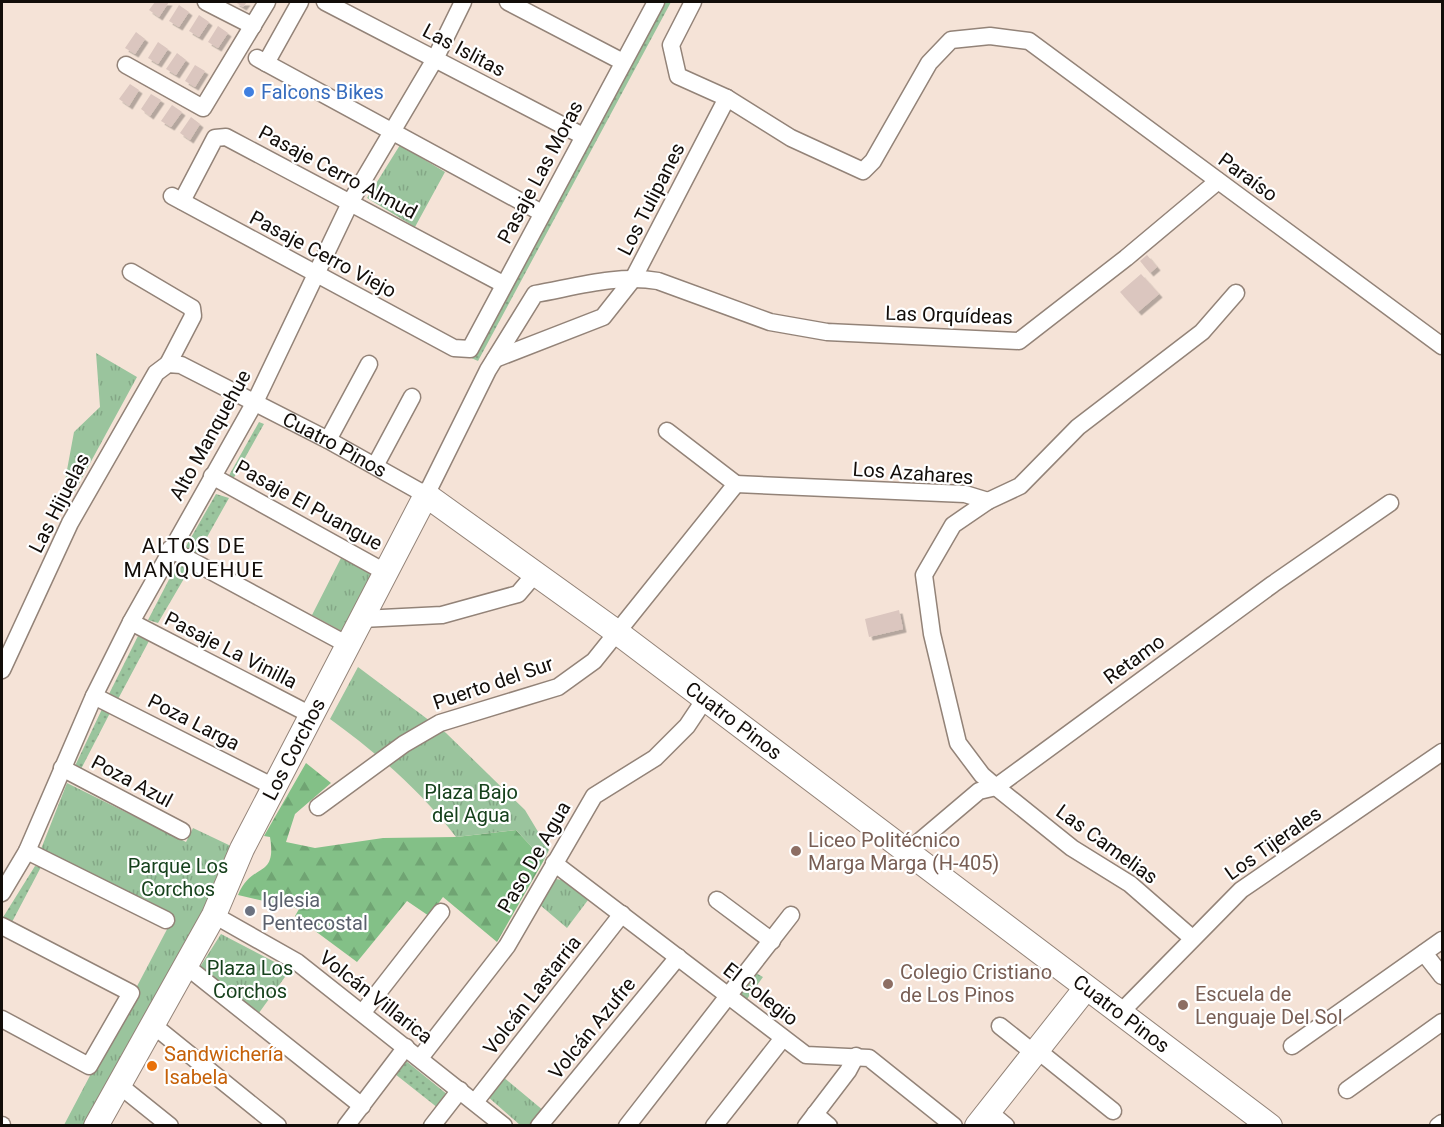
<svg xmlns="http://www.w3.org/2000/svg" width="1444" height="1127" viewBox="0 0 1444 1127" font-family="Roboto,sans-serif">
<defs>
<pattern id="grass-dots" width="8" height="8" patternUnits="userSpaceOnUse" patternTransform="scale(1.5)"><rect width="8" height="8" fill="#9ac49d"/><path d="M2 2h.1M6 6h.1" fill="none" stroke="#84a786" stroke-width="1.8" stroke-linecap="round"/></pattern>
<pattern id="forest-firs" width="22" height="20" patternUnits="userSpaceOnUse" patternTransform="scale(1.5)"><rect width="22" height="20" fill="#83c087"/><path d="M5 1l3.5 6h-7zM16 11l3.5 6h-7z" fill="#70a473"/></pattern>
<pattern id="park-tufts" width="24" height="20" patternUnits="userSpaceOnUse" patternTransform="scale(1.5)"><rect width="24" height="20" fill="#9ac49d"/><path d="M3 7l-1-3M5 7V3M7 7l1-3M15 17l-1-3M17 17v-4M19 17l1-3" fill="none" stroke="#84a786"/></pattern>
<filter id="shadow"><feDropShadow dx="3.5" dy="3.5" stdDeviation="0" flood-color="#0004"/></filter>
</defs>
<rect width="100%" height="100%" fill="#f5e3d7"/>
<path fill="url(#grass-dots)" d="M661,2H671L478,361L469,357Z
M259,422L264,424L232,481L227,479Z
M216,494L229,498L197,555L185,548Z
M177,564L189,570L158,623L148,620Z
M138,636L149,641L117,701L108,696Z
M103,707L111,711L80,771L74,768Z
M35,866L41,867L12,922L6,924L2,919Z
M754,972L763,977L747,999L739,993Z
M406,1061L448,1095L438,1108L395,1074Z"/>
<path fill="url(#forest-firs)" d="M306,763L331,783L295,814L286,842L315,848L383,838L456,837L516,830L544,860L497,942L443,897L429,916L407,901L357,962L295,916L299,909L238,895C252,861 277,880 270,837L264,836Z"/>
<path fill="url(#park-tufts)" d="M400,145L445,172L415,227L367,198Z
M96,353L137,377L70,500L62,497L74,432L100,407Z
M342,556L374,572L343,632L312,615Z
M358,667L446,733L525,810L549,850L544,860L516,830L456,837C420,790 378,754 330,719Z
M67,783L186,842L193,828L233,847L206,909L84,1125H64L174,916L41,849Z
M556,879L562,880L588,900L567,928L540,905Z
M221,934L290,970L256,1017L198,970Z
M502,1076L544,1111L533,1125H520L487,1096Z"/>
<path fill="#dbc6bf" filter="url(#shadow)" d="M155,2H169L159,17L149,10Z
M235,2H247L243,7Z
M179,5L189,12L179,27L169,21Z
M199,15L209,22L199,37L189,31Z
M218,26L228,33L218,48L208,42Z
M136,32L145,39L135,54L125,48Z
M158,42L168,49L158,64L148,58Z
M177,53L186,60L176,75L166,69Z
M195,65L205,71L195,87L185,81Z
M130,84L139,90L129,106L119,99Z
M151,94L161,100L150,116L141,109Z
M172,105L182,112L171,127L161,121Z
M191,117L200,124L190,140L180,133Z
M1147,255L1157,267L1150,273L1140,261Z
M1141,274L1159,294L1138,312L1120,292Z
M899,610L903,629L869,637L865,619Z"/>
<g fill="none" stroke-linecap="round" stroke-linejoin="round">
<g stroke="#938378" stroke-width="19">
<g id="street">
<path d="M206,2L253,26"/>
<path d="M325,2L583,136"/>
<path d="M508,2L623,62"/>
<path d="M693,2L671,45L678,76L727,98L791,138L863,171L873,161L929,63L951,40L990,36L1029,41L1442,346"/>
<path d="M257,58L542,213"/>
<path d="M266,63L300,2"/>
<path d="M126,65L203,108L267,2"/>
<path d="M172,196L454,348L470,349L656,2"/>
<path d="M182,201L215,138L226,137L503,284"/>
<path d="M131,272L192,308L193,316L168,364"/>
<path d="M495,359L603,317L633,279L727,98"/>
<path d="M667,431L736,484"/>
<path d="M328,440L369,364"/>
<path d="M375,466L412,397"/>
<path d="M212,476L385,572"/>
<path d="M736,484L965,494L988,501"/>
<path d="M170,549L348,645"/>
<path d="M362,619L442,615L518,594L535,574"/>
<path d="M131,622L311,715"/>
<path id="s1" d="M2,670L70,523L156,373L168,364L181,365L328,440L426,495L488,370L535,294C575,287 618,274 658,281L770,322L827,332L1019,341L1126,258L1218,181"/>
<path d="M94,696L274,787"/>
<path d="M62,768L182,831"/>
<path d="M318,807L404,744L440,723L558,687L594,661L736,484"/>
<path d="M27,851L166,920"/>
<path d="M907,852L979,791L996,787L1273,584L1390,503"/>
<path d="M554,863L806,1055L869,1058L954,1126"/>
<path d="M2,893L27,851L94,696L131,622L255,402L351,201L435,59L463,2"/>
<path d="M717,900L772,941"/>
<path d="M214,915L297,962L504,1126"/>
<path d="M2,926L131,993L89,1066L2,1019"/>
<path d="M1192,938L1130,884L1072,848L996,787L982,775L958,743L932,634L924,575L953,525L988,501L1020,486L1078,427L1202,332L1236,293"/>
<path d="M1424,953L1442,976"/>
<path d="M186,966L362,1106"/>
<path d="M363,1012L441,912"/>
<path d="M1119,1014L1241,890L1442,752"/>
<path d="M153,1025L278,1126"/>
<path d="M1000,1026L1034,1053"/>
<path d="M1292,1046L1442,940"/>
<path d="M1037,1050L1113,1111"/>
<path d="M420,1058L507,946L594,796L655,758L687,726L705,699"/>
<path d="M119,1085L170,1126"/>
<path d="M1347,1090L1442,1022"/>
<path d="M475,1102L622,914"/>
<path d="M988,1111L1006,1126"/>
<path d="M815,1114L829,1126"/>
<path d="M2,1125V1126"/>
<path d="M346,1126L406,1047"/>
<path d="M432,1126L460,1090"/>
<path d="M539,1126L678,957"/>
<path d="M627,1126L791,915"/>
<path d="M714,1126L783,1038"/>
<path d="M806,1126L848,1071L856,1056"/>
<path d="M1438,1126L1442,1123"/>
</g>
</g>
<g stroke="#938378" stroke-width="26">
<g id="secondary">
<path id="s2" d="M96,1126L214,915L242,849L426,495L618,633L1270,1126"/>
<path d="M977,1126L1086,988"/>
</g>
</g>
<use href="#street" stroke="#fff" stroke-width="16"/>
<use href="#secondary" stroke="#fff" stroke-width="24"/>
</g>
<circle fill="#3f7fe0" stroke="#fff" stroke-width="2" cx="249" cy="92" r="6"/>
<g fill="#8d6e63" stroke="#fff" stroke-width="2">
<circle cx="796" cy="851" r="6"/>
<circle cx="888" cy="984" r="6"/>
<circle cx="1183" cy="1005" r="6"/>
</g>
<circle fill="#6b7280" stroke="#fff" stroke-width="2" cx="250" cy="911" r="6"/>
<circle fill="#e8710a" stroke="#fff" stroke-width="2" cx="152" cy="1066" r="6"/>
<g text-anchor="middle" stroke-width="4.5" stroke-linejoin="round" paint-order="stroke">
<g font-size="20" fill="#120d09" stroke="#fff">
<text transform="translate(464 50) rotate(28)" y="7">Las Islitas</text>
<text transform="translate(338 172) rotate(28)" y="7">Pasaje Cerro Almud</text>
<text transform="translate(540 172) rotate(-62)" y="7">Pasaje Las Moras</text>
<text transform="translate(1248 177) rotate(36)" y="7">Paraíso</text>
<text transform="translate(651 199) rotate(-63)" y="7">Los Tulipanes</text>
<text transform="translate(323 254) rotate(28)" y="7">Pasaje Cerro Viejo</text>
<text transform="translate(949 315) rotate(2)" y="7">Las Orquídeas</text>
<text transform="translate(210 435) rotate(-61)" y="7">Alto Manquehue</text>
<text dy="7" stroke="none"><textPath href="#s1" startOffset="536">Cuatro Pinos</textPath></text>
<text transform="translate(913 473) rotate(4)" y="7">Los Azahares</text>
<text transform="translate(59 503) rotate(-63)" y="7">Las Hijuelas</text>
<text transform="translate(309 505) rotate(29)" y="7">Pasaje El Puangue</text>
<text transform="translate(231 650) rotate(27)" y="7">Pasaje La Vinilla</text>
<text transform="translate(1134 659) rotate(-36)" y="7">Retamo</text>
<text transform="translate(493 683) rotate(-19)" y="7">Puerto del Sur</text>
<text dy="7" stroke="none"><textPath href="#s2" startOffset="1094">Cuatro Pinos</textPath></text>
<text transform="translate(194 722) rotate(27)" y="7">Poza Larga</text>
<text dy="7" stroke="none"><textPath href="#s2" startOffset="426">Los Corchos</textPath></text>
<text transform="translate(132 781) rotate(28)" y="7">Poza Azul</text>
<text transform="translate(1273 843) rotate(-35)" y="7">Los Tijerales</text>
<text transform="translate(1107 844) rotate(36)" y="7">Las Camelias</text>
<text transform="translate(534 857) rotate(-60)" y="7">Paso De Agua</text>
<text transform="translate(761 994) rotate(38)" y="7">El Colegio</text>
<text transform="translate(532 995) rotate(-52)" y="7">Volcán Lastarria</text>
<text transform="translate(376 997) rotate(38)" y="7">Volcán Villarica</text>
<text dy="7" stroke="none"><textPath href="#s2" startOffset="1580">Cuatro Pinos</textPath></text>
<text transform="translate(592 1028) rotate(-51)" y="7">Volcán Azufre</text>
</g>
<g font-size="20" fill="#366cbe" stroke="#fff" text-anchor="start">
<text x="261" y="99">Falcons Bikes</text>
</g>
<g font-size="20" fill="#16411c" stroke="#fff">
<text x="471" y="799">Plaza Bajo<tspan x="471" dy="23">del Agua</tspan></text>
<text x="178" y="873">Parque Los<tspan x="178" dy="23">Corchos</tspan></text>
<text x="250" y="975">Plaza Los<tspan x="250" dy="23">Corchos</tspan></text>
</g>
<g font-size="20" fill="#785e54" stroke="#fff" text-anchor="start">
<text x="808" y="847">Liceo Politécnico<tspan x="808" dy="23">Marga Marga (H-405)</tspan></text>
<text x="900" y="979">Colegio Cristiano<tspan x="900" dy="23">de Los Pinos</tspan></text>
<text x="1195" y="1001">Escuela de<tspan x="1195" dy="23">Lenguaje Del Sol</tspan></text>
</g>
<g font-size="20" fill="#5b616d" stroke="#fff" text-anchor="start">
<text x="262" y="907">Iglesia<tspan x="262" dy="23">Pentecostal</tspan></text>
</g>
<g font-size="20" fill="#c56008" stroke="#fff" text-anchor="start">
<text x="164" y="1061">Sandwichería<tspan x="164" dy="23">Isabela</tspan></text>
</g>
<g font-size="21" letter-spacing="1.5" fill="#120d09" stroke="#fff">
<text x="194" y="553">ALTOS DE<tspan x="194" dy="24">MANQUEHUE</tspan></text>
</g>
</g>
<rect width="1444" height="1127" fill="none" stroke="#120d09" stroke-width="6"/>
</svg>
